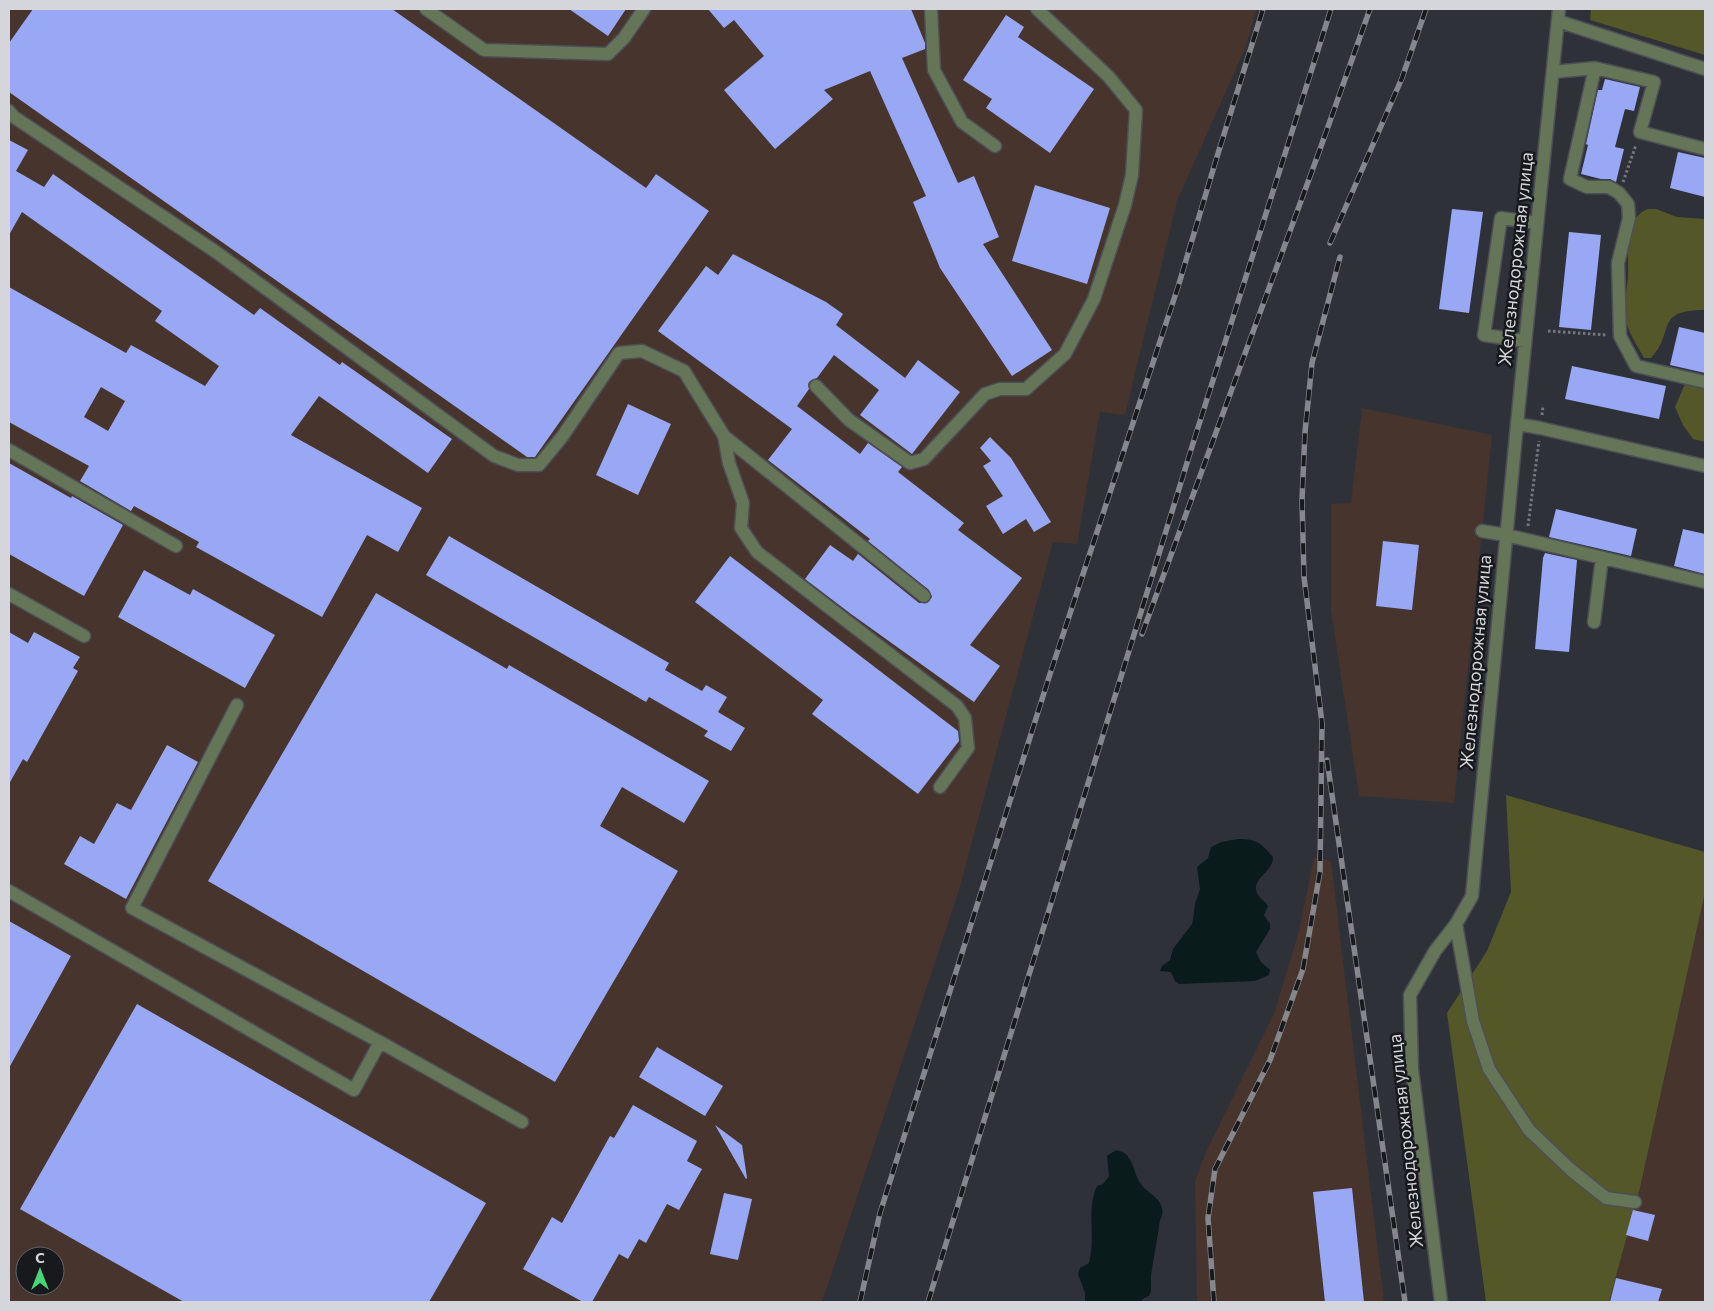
<svg xmlns="http://www.w3.org/2000/svg" width="1714" height="1311" viewBox="0 0 1714 1311" font-family="Commissioner,sans-serif">
<rect width="100%" height="100%" fill="#2f3139"/>
<path fill="#47342d" fill-rule="evenodd" d="M9,9H1257L1245,49L1177,201L1125,415L1100,412L1077,544L1053,542L959,890L822,1302H9ZM25,1256H55V1286H25Z
M1362,408L1492,435L1454,803L1359,796L1331,610V504L1351,503Z
M1314,857L1331,861L1384,1302H1197L1195,1181L1206,1152L1274,1014L1299,931Z
M1705,892V1302H1609L1640,1188Z"/>
<path fill="#545728" d="M1591,9H1705V55L1590,20Z
M1648,209H1656L1677,217L1705,219V310C1653,310 1676,332 1651,358H1644C1637,345 1627,331 1625,316C1623,303 1627,290 1628,278C1629,256 1623,218 1648,209Z
M1690,381H1705V442L1693,439L1683,425L1675,407L1684,386Z
M1506,795L1705,852V892L1640,1188L1609,1302H1486L1447,1013L1487,951L1511,892Z"/>
<path fill="#0a1b1b" d="M1238,839C1257,839 1261,843 1273,857C1273,873 1251,878 1257,893C1259,898 1265,901 1268,906L1264,915L1270,924V929L1256,952L1261,962L1270,970L1269,975L1255,981L1179,984L1175,981L1171,972L1160,971L1162,966L1170,960L1173,949L1192,924L1193,919L1195,904L1200,889L1197,867L1208,858L1211,847L1221,842Z
M1116,1150C1135,1154 1132,1172 1141,1184C1147,1193 1160,1197 1162,1208C1164,1215 1159,1220 1159,1227L1151,1275V1291L1149,1296L1144,1298L1140,1302H1085V1293L1078,1274L1080,1268L1089,1263C1096,1237 1086,1210 1097,1186L1103,1184L1109,1176L1107,1156Z"/>
<path fill="#99a8f4" fill-rule="evenodd" d="M33,9H392L646,188L656,174L709,211L537,454L535,457H527L9,92V43Z
M569,9H626L608,36Z
M708,9H911L925,43V49L902,58L958,183L974,176L999,237L983,244L1052,350L1012,376L940,268L913,202L926,196L870,71L824,90L833,99L775,149L724,90L764,56L734,20L724,28Z
M1006,15L1024,27L1018,37L1094,89L1050,153L986,108L992,99L963,80Z
M1605,79L1640,87L1634,111L1625,109L1615,147L1624,149L1616,182L1610,179H1601L1581,174L1588,145L1586,144L1598,90H1602Z
M9,140L28,150L16,171L44,187L53,174L254,315L260,308L340,365L342,362L452,439L428,473L319,396L291,435L422,508L398,552L367,535L322,617L196,547L199,542L134,506L131,511L80,481L89,466L9,422V287L126,353L131,345L205,386L219,366L155,321L162,311L22,212L9,235ZM101,387L125,401L108,431L84,417Z
M1678,152L1705,158V197L1670,188Z
M1035,185L1110,208L1087,284L1012,261Z
M1452,209L1483,212L1469,313L1439,309Z
M1569,232L1601,235L1591,330L1559,327Z
M733,254L826,302L843,314L836,325L905,378L918,360L960,392L912,454L860,415L879,390L834,355L817,378L810,381L808,384L809,389L797,406L860,454L868,443L902,467L898,472L964,523L958,530L1022,578L970,645L1000,666L974,702L851,614L805,579L830,545L853,561L858,554L919,603H927L932,597L929,590L868,541L870,539L768,460L792,429L658,331L706,266L718,275Z
M1679,327L1705,333V373L1670,365Z
M1572,366L1666,386L1659,419L1565,399Z
M628,404L671,424L638,495L596,475Z
M990,437L1011,458L1051,522L1034,532L1026,519L1003,534L986,506L1003,496L983,466L991,461L980,448Z
M9,463L71,498L72,496L123,525L84,596L9,554Z
M1556,509L1637,529L1631,556L1549,537Z
M1683,529L1705,534V574L1674,566Z
M449,536L669,663L665,670L702,691L706,685L727,697L718,712L745,728L731,751L704,736L708,731L649,697L646,702L426,575Z
M1383,541L1419,545L1412,610L1376,606Z
M1545,553L1577,560L1569,652L1535,649L1543,558Z
M730,556L958,731L959,741L918,794L812,714L823,700L695,602Z
M144,570L190,595L193,589L275,635L245,688L118,617Z
M376,593L507,669L509,665L709,781L684,823L622,787L600,826L678,871L555,1082L208,881Z
M9,632L28,643L34,632L80,657L73,668L78,671L27,762L23,759L9,784Z
M167,745L198,762L126,899L64,864L80,836L94,844L117,803L131,810Z
M9,921L71,956L9,1068Z
M137,1004L486,1203L429,1302H184L20,1209Z
M657,1047L723,1086L705,1116L639,1077Z
M633,1105L697,1141L687,1161L702,1169L679,1210L667,1204L646,1243L639,1239L628,1259L619,1254L592,1302H583L523,1269L552,1217L562,1223L610,1136L614,1138Z
M715,1125L742,1145L747,1178L746,1179Z
M1352,1188L1364,1302H1325L1313,1192Z
M724,1193L752,1199L738,1260L710,1254Z
M1633,1210L1655,1215L1648,1241L1626,1235Z
M1616,1278L1662,1289L1658,1302H1610Z"/>
<g fill="none" stroke-linecap="round" stroke-linejoin="round">
<g stroke="#4d4f56" stroke-width="15">
<path id="minor" d="M426,9L484,50L608,54L624,38L644,9
M931,9L934,70L962,122L995,146
M1558,21L1705,69
M1595,68L1570,179L1587,187H1609L1619,193L1628,204L1629,218L1618,263L1620,336L1636,366L1705,382
M1553,72L1595,68L1654,82L1640,132L1705,149
M9,111L14,117L216,252L494,456L518,465H539L562,437L619,353L642,351L684,371L724,436L729,463L743,503L741,528L757,552L957,706L965,718L968,748L940,787
M1525,341L1484,335L1501,218L1537,223
M816,386L849,420L910,463L924,459L985,394L1000,389H1026L1065,354L1094,299L1125,205L1132,175L1136,110L1109,77L1037,9
M1517,424L1540,428L1705,466
M724,436L924,596
M9,450L176,546
M1482,531L1506,535L1705,582
M9,594L84,636
M1594,622L1602,558
M237,705L132,908L380,1042
M9,891L354,1090L380,1042L522,1122
M1456,924L1473,1021L1489,1069L1529,1130L1571,1170L1606,1198L1635,1202
M1441,1302L1412,1069L1410,995L1435,951L1456,924L1472,896L1517,424L1559,9"/>
</g>
<path stroke="#75777e" stroke-width="3" stroke-dasharray="2.5 2.5" stroke-linecap="butt" d="M1623,182L1636,145
M1548,331L1607,335
M1542,415L1543,405
M1528,526L1539,441"/>
<use href="#minor" stroke="#647558" stroke-width="12"/>
<g stroke="#85878d" stroke-width="5.5">
<path id="rail" d="M1330,243L1402,78L1426,9
M1142,634L1319,152L1370,9
M1327,760L1405,1302
M860,1302L880,1213L1050,674L1178,287L1216,160L1263,9
M928,1302L1195,437L1331,9
M1214,1302L1208,1218L1215,1169L1270,1060L1303,969L1320,872L1322,723L1304,577L1302,500L1305,432L1312,363L1340,257"/>
</g>
<use href="#rail" stroke="#18191c" stroke-width="4" stroke-dasharray="11" stroke-linecap="butt"/>
</g>
<g text-anchor="middle" stroke-width="5" stroke-linejoin="round" paint-order="stroke">
<g font-size="18" fill="#d4d6db" stroke="#18191c">
<text transform="translate(1516 259) rotate(-84)" y="6">Железнодорожная улица</text>
<text transform="translate(1476 662) rotate(-85)" y="6">Железнодорожная улица</text>
<text transform="translate(1406 1141) rotate(-96)" y="6">Железнодорожная улица</text>
</g>
</g>
<rect width="1714" height="1311" fill="none" stroke="#d4d6db" stroke-width="20"/>
<g transform="translate(40 1271)"><circle r="24" fill="#18191c" stroke="#636568"/>
<path d="M0-4L9 19L0 12L-9 19Z" fill="#47d779"/>
<text y="-8" font-size="14" font-weight="bold" text-anchor="middle" fill="#d4d6db">С</text>
</g>
</svg>
